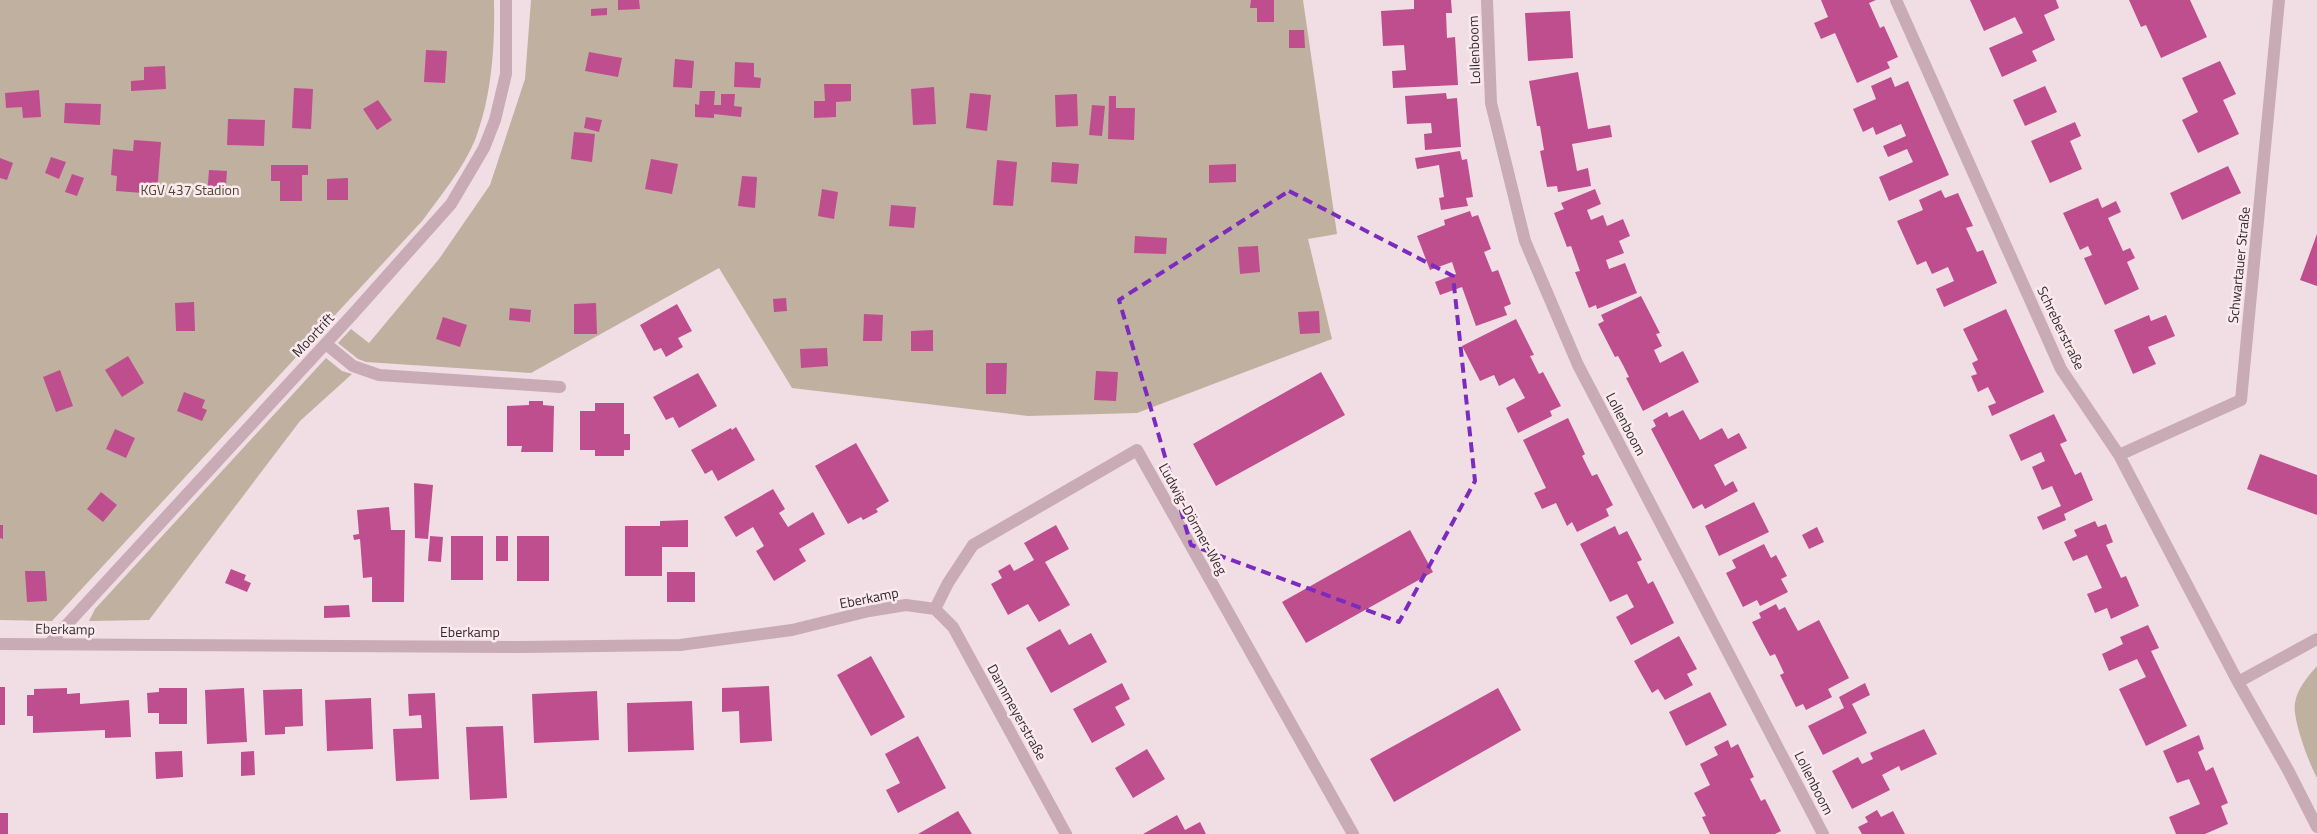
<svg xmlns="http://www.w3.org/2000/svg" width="2317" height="834" viewBox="0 0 2317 834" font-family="'Titillium Web',sans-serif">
<rect width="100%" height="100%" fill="#f1dee4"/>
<path fill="#c0b09f" d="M0,0H494C495,46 492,96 475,140C463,169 441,195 423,220L52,621L0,620Z
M531,0H1303L1337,234L1308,239L1332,339L1137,413L1028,416L792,388L719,268L531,373L366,362L358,359L338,343L351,329L369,343L439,259L490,185L525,79Z
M326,358L342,371L352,374L300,421L149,620L89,621L95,609Z
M2317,666V778C2309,763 2292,719 2295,703C2297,689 2308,676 2317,666Z"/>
<path fill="#bf4e8f" d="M618,0H639L640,9L618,10Z
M1251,0H1274V22H1257V8H1250Z
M1414,0H1451L1452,13H1446L1447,38L1455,37L1458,85L1393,88L1392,71L1406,70L1404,45L1383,46L1381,11L1414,9Z
M1821,0H1876L1869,3L1880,28L1884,26L1898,57L1887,62L1890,68L1857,83L1835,33L1821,39L1814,23L1828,17Z
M1970,0H2056L2059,8L2044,15L2055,40L2032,51L2037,61L2002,77L1989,48L2023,33L2015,17L1984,31Z
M2129,0H2190L2207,37L2161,58L2146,25L2141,27Z
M607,8V15L591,16V9Z
M1570,11L1573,58L1528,61L1525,13Z
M1289,30H1304L1305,48H1289Z
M426,50L447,51L445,83L424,82Z
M589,52L622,58L618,77L585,71Z
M675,59L694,61L692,88L673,87Z
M2220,61L2236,94L2223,100L2239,134L2198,153L2182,120L2198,112L2182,78Z
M735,62L754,63V77L761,78L760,88L734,87Z
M165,66L166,89L131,91V81L144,80V67Z
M1578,72L1588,129L1610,125L1612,137L1572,144L1577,171L1588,168L1591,186L1558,192L1557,186L1547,187L1540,151L1544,150L1540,126H1537L1529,81Z
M1891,77L1895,87L1908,81L1949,175L1889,201L1879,177L1913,162L1907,149L1888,157L1883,146L1906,136L1901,124L1876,135L1873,127L1863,132L1853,109L1876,99L1871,86Z
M824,84H851V101L836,102V117L814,118V101H825Z
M2045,86L2057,112L2025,126L2013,100Z
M934,87L936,124L913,125L911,89Z
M294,88L313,89L311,129L292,128Z
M39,90L41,117L23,118L22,107L6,108L5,93Z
M700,91H715L714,105H721V94H735L734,106L742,107L741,117L714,114V118L695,117V104L699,105Z
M970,93L991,95L987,131L966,128Z
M1446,93L1447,99L1457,98L1461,147L1425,150L1424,134L1432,133L1431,123L1407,124L1405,96Z
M1077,94L1078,126L1056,127L1055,95Z
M1109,96H1116V108H1135L1134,140L1108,139Z
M378,100L392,120L377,130L363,109Z
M65,103L101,104L100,125L64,123Z
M1092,105L1105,106L1102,136L1089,135Z
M586,117L602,120L599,132L584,128Z
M228,119L265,120L264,146L227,145Z
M2075,122L2081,136L2070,141L2082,169L2050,183L2031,141Z
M574,132L595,134L592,162L571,159Z
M134,140L161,142L157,194L116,191L117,176L111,175L113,149L133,151Z
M1460,151L1462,160L1467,159L1473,197L1466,198L1468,206L1441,210L1439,198L1444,197L1439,165L1417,169L1415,158Z
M51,157L66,162L59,179L45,173Z
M0,158L13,163L7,180L0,178Z
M651,159L678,164L672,194L645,189Z
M997,160L1017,162L1013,206L993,205Z
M1052,162L1079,164L1077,184L1051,182Z
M1236,164V182L1209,183V165Z
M271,165H308V175H302V201H280V181H271Z
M2228,166L2241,193L2182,220L2170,193Z
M209,170L227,171L225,197L207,196Z
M72,174L84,178L77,196L65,192Z
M742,176L757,177L755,208L738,206Z
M348,178V200H327V179Z
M822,189L838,192L834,219L818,216Z
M1595,189L1601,204L1587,210L1591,220L1603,215L1607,226L1623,219L1630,236L1619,241L1624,253L1606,260L1609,269L1625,263L1637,293L1597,309L1596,305L1589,308L1575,272L1580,271L1571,246L1567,247L1554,213L1564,209L1561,203Z
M1941,190L1945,198L1958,193L1973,226L1966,228L1977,252L1983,250L1997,283L1944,307L1936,289L1954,281L1948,267L1932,274L1926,261L1917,265L1897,221L1923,210L1919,200Z
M2098,198L2102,208L2116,201L2121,212L2108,218L2123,251L2130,248L2135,258L2127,262L2139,289L2105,305L2084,258L2092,255L2088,246L2080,250L2063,213Z
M891,205L916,207L914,228L889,226Z
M1470,211L1472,217L1478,215L1491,249L1484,252L1492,272L1498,270L1511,304L1504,307L1507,315L1476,326L1462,287L1440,295L1435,282L1456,274L1452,262L1430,270L1417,236L1445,225L1444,220Z
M2317,234V286L2300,280Z
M1135,236L1167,238L1166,254L1134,253Z
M1258,246L1260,272L1240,274L1238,247Z
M1641,296L1660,333L1656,334L1662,346L1654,350L1660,363L1683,351L1699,382L1643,411L1626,378L1629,377L1623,365L1618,356L1615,357L1598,324L1604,321L1601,315Z
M786,298L787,311L774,312L773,299Z
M194,302L195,331H176L175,303Z
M596,303L597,334H574V304Z
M677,304L692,331L678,338L683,347L666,357L661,348L654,351L640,325Z
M510,308L531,310L530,322L509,320Z
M2006,309L2044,392L1992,416L1988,406L1996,403L1988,387L1978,392L1971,376L1977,374L1972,363L1978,360L1963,329Z
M1319,311L1320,333L1300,334L1298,312Z
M864,314L883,315L882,341H863Z
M2149,315L2151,321L2166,315L2175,336L2148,347L2156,364L2133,374L2114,330Z
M443,317L467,325L460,347L436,339Z
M1516,319L1534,355L1530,356L1539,374L1543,372L1561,406L1550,411L1552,416L1518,433L1506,408L1525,398L1514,378L1499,386L1494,375L1480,381L1462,346Z
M933,330V351H911V331Z
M827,348L828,366L801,368L800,349Z
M128,356L144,383L122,397L105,370Z
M986,363H1007L1006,394H986Z
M60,370L73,406L56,412L43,377Z
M1096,371L1118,372L1116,401L1094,400Z
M1321,372L1345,415L1216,486L1193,444Z
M698,373L717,406L679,428L673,417L666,420L653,397Z
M184,392L205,400L202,408L207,410L202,421L177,411Z
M529,401H543V405L554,406L553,452H521L522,446H507V406L529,405Z
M595,403H624V434H630V450H624V456H595V450H580V411H595Z
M1683,410L1700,440L1722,428L1728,439L1739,433L1747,448L1714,465L1725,486L1733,481L1738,491L1705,509L1702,504L1693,509L1651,429L1656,426L1653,420L1667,412L1669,417Z
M2054,414L2067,441L2060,444L2075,475L2081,472L2093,500L2064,514L2066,520L2043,530L2037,517L2061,506L2052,486L2042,490L2032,467L2045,461L2041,452L2021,461L2009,435Z
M1568,418L1585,454L1582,456L1592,476L1597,474L1613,505L1606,509L1609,516L1577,532L1572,522L1567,526L1556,503L1542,509L1534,493L1546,488L1523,440Z
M736,427L755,460L718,481L712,470L705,474L691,450L731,428L732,430Z
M115,429L135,438L126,458L106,449Z
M856,443L889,501L876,509L878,512L863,520L861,517L848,524L815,466Z
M2260,454L2317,475V515L2247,489Z
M414,483L433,485L428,539L415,538Z
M773,489L785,509L779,513L788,527L813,512L825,534L799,549L806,561L774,581L756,551L764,546L753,527L736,537L724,517Z
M101,492L117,505L103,522L87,509Z
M1754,502L1769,532L1719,556L1705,526Z
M389,507L391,530H405L404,602H372V577L363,578L360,539L354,540L353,535L359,534L357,510Z
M688,520V547H662V576H625V526H660V521Z
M2095,521L2098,527L2106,524L2113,542L2106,545L2121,578L2126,576L2139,606L2111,619L2107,608L2095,613L2087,594L2102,588L2087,555L2073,561L2064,542L2077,536L2074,530Z
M0,525H3V539L0,538Z
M1056,525L1069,549L1045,562L1070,605L1039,622L1028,604L1008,615L991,584L1002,578L998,571L1010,564L1014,571L1034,560L1024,543Z
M1615,526L1619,535L1627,531L1642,560L1637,562L1648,584L1653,581L1674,623L1631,645L1616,617L1634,607L1627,594L1610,602L1580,544Z
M1817,527L1824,542L1809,549L1802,535Z
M1410,530L1433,572L1306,643L1282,602Z
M430,536L443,537L441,562L428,561Z
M451,536H483V580H451Z
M496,536H508V561H496Z
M517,536H549V581H517Z
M1764,544L1771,558L1776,555L1787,576L1781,579L1788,592L1760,606L1757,600L1743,607L1726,573L1736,568L1732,560Z
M231,569L246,575L244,580L251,583L247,592L225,583Z
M25,571H45L47,601L27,602Z
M667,572H695V602H667Z
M1776,604L1779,610L1785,607L1798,631L1819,620L1849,678L1828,689L1832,697L1806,710L1803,704L1796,707L1780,675L1784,673L1775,654L1770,656L1752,622L1761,618L1759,613Z
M349,605L350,617L324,618V606Z
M2148,625L2159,648L2151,651L2187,726L2146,746L2119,689L2146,677L2137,659L2109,671L2102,654L2123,644L2120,637Z
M1060,629L1069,645L1091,633L1107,662L1051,693L1026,648Z
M1679,636L1697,669L1687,674L1693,685L1665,700L1658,689L1652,693L1634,661Z
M871,656L905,717L871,736L837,675Z
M1122,683L1130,699L1115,707L1125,725L1092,743L1073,709Z
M1865,683L1870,695L1852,704L1867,733L1823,755L1808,726L1844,708L1839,697Z
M769,686L772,741L740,743L739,711L722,712V688Z
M0,687H5V725H0Z
M67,688V694L80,693V704L129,700L131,737L105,738V730L33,733V716H27V695H34V689Z
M159,688H187V724H159V713H148L147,693L159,692Z
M244,688L247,742L207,744L205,690Z
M1498,688L1521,730L1394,802L1370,759Z
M302,689L303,726L285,727V734L265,735L263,690Z
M597,691L599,740L534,743L532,694Z
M1710,692L1727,725L1686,746L1669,712Z
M435,693L439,779L396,781L393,729L422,728L421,715L409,716L408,694Z
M371,698L373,749L327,751L325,700Z
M692,701L694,750L628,752L627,703Z
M503,726L507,798L470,800L466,727Z
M1924,729L1937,754L1901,771L1899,766L1882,775L1890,790L1852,809L1832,771L1858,757L1862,764L1873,759L1870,753Z
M2199,735L2204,749L2198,752L2206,771L2213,767L2228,803L2221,806L2228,824L2205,834H2176L2169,817L2200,804L2189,779L2177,783L2163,751Z
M918,736L946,788L898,813L886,790L900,783L885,754Z
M1728,740L1731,748L1738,744L1754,777L1750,779L1761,801L1765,799L1781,831L1775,834H1710L1702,817L1706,816L1694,793L1710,785L1700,764L1718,755L1714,747Z
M1147,749L1165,779L1133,798L1115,768Z
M182,751L183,777L156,779L155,752Z
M254,751L255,775L241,776V752Z
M1877,810L1881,817L1893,811L1905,834H1862L1858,827L1868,822L1865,817Z
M958,811L972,834H918Z
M0,813H8V834H0Z
M1177,815L1185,830L1200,822L1206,834H1143Z"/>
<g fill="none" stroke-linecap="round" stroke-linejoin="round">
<path stroke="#c9abb5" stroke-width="12" d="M1487,0L1491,103L1525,241L1578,365L1823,834
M1896,0L2061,369L2119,455L2238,682
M326,344L353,366L379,375L560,387
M2119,455L2241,400L2279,0
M935,609L948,583L973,545L1137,450L1353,834
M935,609L953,627L1066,834
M2317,639L2238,682L2288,770L2317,827
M0,644L520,647L680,645L792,630L869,611L906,605L935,609
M49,644L352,315L451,204L484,148L495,120L506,74V0"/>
</g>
<path fill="none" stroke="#7b2cbf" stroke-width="4" stroke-dasharray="10 6" stroke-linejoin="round" d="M1289,191L1453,276L1475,481L1399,622L1191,545L1119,300Z"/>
<g text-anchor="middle" stroke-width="5" stroke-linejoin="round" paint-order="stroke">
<g font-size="14" fill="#372a30" stroke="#f9eaee">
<text transform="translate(1474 50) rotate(-92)" y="5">Lollenboom</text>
<text transform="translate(2239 265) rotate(-84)" y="5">Schwartauer Straße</text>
<text transform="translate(2061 328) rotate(64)" y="5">Schreberstraße</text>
<text transform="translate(313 335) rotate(-47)" y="5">Moortrift</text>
<text transform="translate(1626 424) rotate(62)" y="5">Lollenboom</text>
<text transform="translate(1193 519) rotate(61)" y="5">Ludwig-Dörmer-Weg</text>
<text transform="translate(869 598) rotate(-11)" y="5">Eberkamp</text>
<text transform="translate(65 629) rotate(1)" y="5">Eberkamp</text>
<text x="470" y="637">Eberkamp</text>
<text transform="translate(1017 712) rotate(61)" y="5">Dannmeyerstraße</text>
<text transform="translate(1814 783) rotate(63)" y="5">Lollenboom</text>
</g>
<g font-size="14" fill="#54432f" stroke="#f9eaee">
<text x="190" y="195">KGV 437 Stadion</text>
</g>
</g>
</svg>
